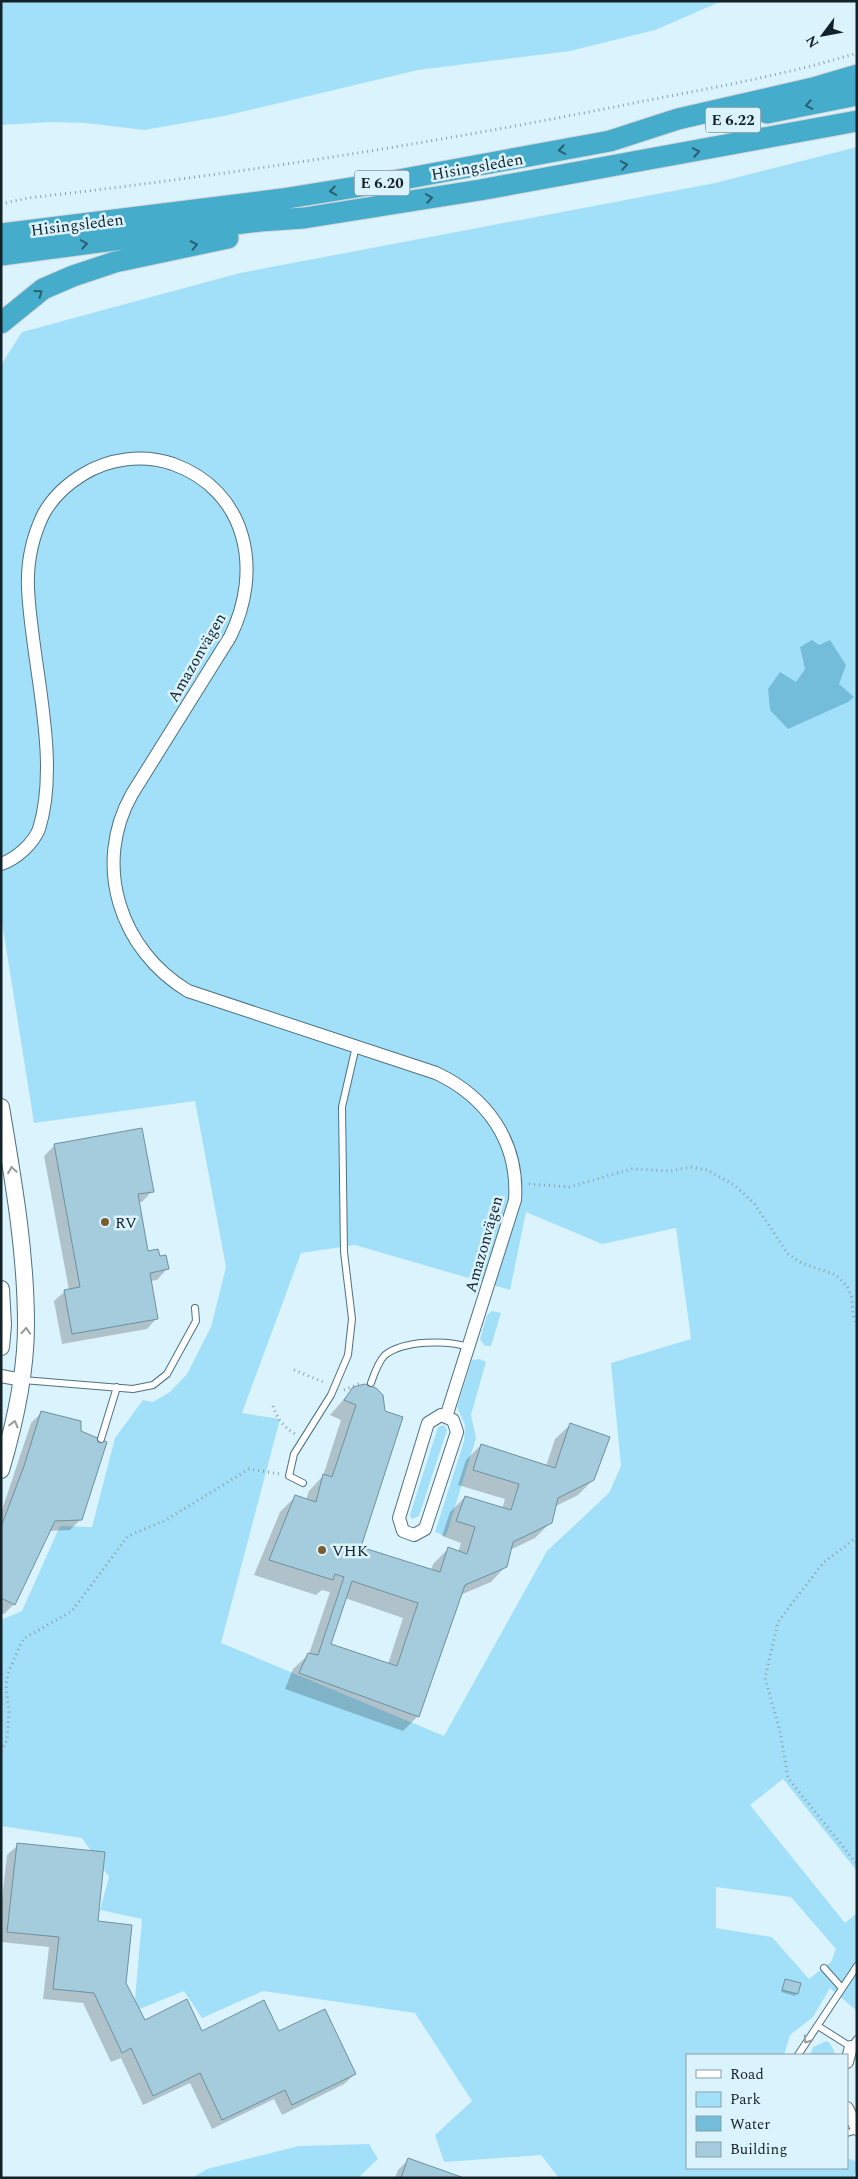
<svg xmlns="http://www.w3.org/2000/svg" width="858" height="2179" viewBox="0 0 858 2179" font-family="Spectral,serif">
<rect width="100%" height="100%" fill="#dbf3fd"/>
<path fill="#a2e0fa" fill-rule="evenodd" d="M1,1H722L655,30L570,51L418,70L224,116L144,130L86,123L50,122L1,125Z
M857,147V1871L783,1779L750,1805L845,1923L857,1913V2011L830,1988L813,2017L790,2035L784,2055H687V2168H847V2158L857,2162L854,2178H559L541,2155L444,2162L435,2135L472,2101L415,2013L263,1991L202,2018L184,1991L137,2010L135,1999L142,1919L100,1910L109,1877L82,1838L1,1826V1620L22,1611L60,1526L92,1527L115,1438L143,1400L153,1402L170,1392L187,1374L211,1327L226,1267L195,1101L34,1123L1,916V365L22,332L240,273L715,183ZM805,669L788,729L780,673L796,683ZM526,1212L602,1244L676,1228L691,1339L611,1363L621,1466L609,1493L547,1551L444,1736L221,1643L280,1419L242,1413L301,1253L355,1245L510,1290ZM716,1887L791,1897L836,1949L831,1962L809,1979L772,1937L716,1928Z
M492,1311L501,1313L491,1346H485L480,1339L487,1315Z
M480,1359L486,1362L471,1415L476,1438L447,1533L445,1536L435,1532L464,1441L465,1425L457,1407L472,1360Z
M444,1425L447,1430L419,1516L412,1519L410,1515L438,1427Z
M826,2041L830,2043L836,2055H810L813,2047Z
M369,2144L378,2159L358,2178H192L207,2169L299,2146Z"/>
<path fill="#73bddb" d="M812,640L819,645L830,640L846,665L839,684L854,697L848,702L788,729L770,710L768,689L780,672L796,682L805,669L800,647Z"/>
<path fill="#0003" fill-rule="evenodd" d="M55,1145L152,1191L142,1202H138L147,1252L159,1258L167,1269L157,1280L150,1281L157,1318L147,1329L62,1344L54,1301L65,1291L69,1290L44,1156Z
M359,1386V1548L431,1571L433,1564L448,1549L458,1552L461,1543L442,1536L450,1512L465,1497L502,1509L505,1499L458,1485L466,1460L481,1445L546,1466L555,1439L571,1424L593,1480L578,1495L554,1507L551,1522L535,1538L510,1550L506,1566L491,1582L460,1595L418,1716L403,1731L285,1689L293,1669L309,1654L330,1592L322,1590L316,1595L254,1575L280,1512L296,1496L306,1500L309,1491L323,1476L341,1420L330,1415L350,1392ZM345,1598L403,1618L388,1664L329,1645Z
M42,1412L81,1519L70,1530L49,1531L14,1604L4,1614L1,1613V1513L31,1423Z
M18,1845L97,1922L144,2022L201,2032L278,2033L355,2074L344,2084L282,2115L274,2099L212,2129L190,2083L143,2105L121,2058L111,2062L83,2003L43,1999L49,1947L1,1942V1908L7,1855Z
M785,1981L797,1993L795,1996L781,1992Z
M408,2160L460,2178H395L398,2170Z"/>
<path fill="#a5ccdc" stroke="#6c91a1" fill-rule="evenodd" d="M142,1128L154,1192L138,1194L148,1251L158,1249L160,1256L166,1255L169,1269L150,1273L158,1319L72,1334L64,1290L80,1287L54,1144Z
M365,1384L376,1388L383,1395L385,1411L403,1417L361,1547L440,1572L448,1547L467,1554L475,1527L456,1521L465,1496L511,1510L519,1484L473,1470L481,1444L555,1468L570,1423L610,1437L594,1480L558,1498L552,1523L513,1542L507,1567L465,1585L419,1717L299,1673L308,1653L318,1655L344,1577L335,1574L333,1580L269,1560L295,1495L316,1502L323,1474L332,1477L356,1405L344,1400L353,1387ZM352,1581L418,1603L397,1666L331,1644Z
M41,1411L81,1421V1431L107,1442L82,1520L55,1521L15,1605L1,1598V1527L24,1466Z
M17,1843L105,1852L98,1921L132,1925L126,1983L145,2020L187,1999L202,2031L264,2000L279,2031L325,2009L356,2074L292,2105L285,2090L222,2120L200,2073L153,2096L131,2048L122,2053L94,1993L53,1989L59,1937L7,1932Z
M785,1979L801,1983L798,1994L782,1990Z
M408,2158L464,2178H401Z"/>
<g fill="none" stroke-linecap="round" stroke-linejoin="round">
<g stroke="#4d7180" stroke-width="8">
<path id="service" d="M23,1380L133,1389L153,1385L167,1374L196,1321L195,1308
M371,1383C374,1374 378,1362 385,1355C404,1340 447,1340 469,1347
M101,1439L117,1387
M303,1483L289,1476L294,1454L331,1395L348,1355L352,1319L344,1252L342,1107L356,1046
M824,1968L841,1987
M818,2026L851,2047L857,2039
M798,2055L857,1966
M847,2133L857,2130"/>
</g>
<g stroke="#4d7180" stroke-width="14">
<path id="minor" d="M1,864C16,859 33,844 39,829C61,759 31,661 28,588C27,563 32,538 43,515C52,498 66,485 82,475C109,458 143,454 173,464C248,491 263,571 230,637L132,794C92,865 120,950 188,991L436,1073C487,1097 519,1142 515,1200L446,1417
M1,1376L22,1380
M441,1415L453,1420L457,1432L425,1529L414,1535L403,1531L399,1518L428,1423Z
M847,2062L851,2047
M847,2108L857,2129"/>
</g>
<g stroke="#4d7180" stroke-width="18">
<path id="tertiary" d="M1,1107C13,1179 26,1251 26,1325C26,1374 15,1423 1,1470
M1,1289L3,1325L1,1347"/>
</g>
<g stroke="#d5d7d8" stroke-width="23">
<path id="trunk" d="M767,113L857,95
M1,234L282,199L387,182L610,141L678,119L813,88L857,75
M1,255L260,221L304,218L480,190L857,121
M1,323L43,289L73,276L115,262L228,238"/>
</g>
<path stroke="#8ca1a9" stroke-width="3" stroke-dasharray="1 4" stroke-linecap="butt" d="M1,204L28,198C222,176 417,146 609,108C692,91 776,78 857,53
M529,1184L569,1187L632,1169L671,1171L690,1167L707,1170L734,1185L754,1203L788,1254L802,1263L836,1275L847,1286L852,1298L853,1314L857,1327
M294,1370L326,1383
M344,1390L361,1383
M273,1406C277,1419 284,1427 295,1434
M857,1537L823,1563L778,1622L765,1678L780,1731L788,1778L857,1864
M1,1751L7,1740L9,1713L6,1686L8,1673L23,1639L72,1611L128,1536L166,1520L249,1469L280,1474"/>
<use href="#service" stroke="#fff" stroke-width="6"/>
<use href="#minor" stroke="#fff" stroke-width="12"/>
<use href="#tertiary" stroke="#fff" stroke-width="16"/>
<use href="#trunk" stroke="#46accc" stroke-width="21"/>
</g>
<defs><path id="oneway-chevron" d="M-2-3.5L2.5 0L-2 3.5" fill="none" stroke-width="1.6" stroke-linecap="round" stroke-linejoin="round" transform="scale(1.25)"/></defs>
<g stroke="#2a6072">
<use href="#oneway-chevron" transform="translate(809 105) rotate(169)"/>
<use href="#oneway-chevron" transform="translate(562 150) rotate(170)"/>
<use href="#oneway-chevron" transform="translate(696 152) rotate(-10)"/>
<use href="#oneway-chevron" transform="translate(624 165) rotate(-10)"/>
<use href="#oneway-chevron" transform="translate(333 191) rotate(171)"/>
<use href="#oneway-chevron" transform="translate(429 198) rotate(-9)"/>
<use href="#oneway-chevron" transform="translate(84 244) rotate(-8)"/>
<use href="#oneway-chevron" transform="translate(194 245) rotate(-12)"/>
<use href="#oneway-chevron" transform="translate(39 293) rotate(-36)"/>
</g>
<g stroke="#959c9e">
<use href="#oneway-chevron" transform="translate(12 1170) rotate(-99)"/>
<use href="#oneway-chevron" transform="translate(26 1331) rotate(-87)"/>
<use href="#oneway-chevron" transform="translate(14 1424) rotate(-76)"/>
<use href="#oneway-chevron" transform="translate(807 2040) rotate(125)"/>
</g>
<g fill="#7a5c30" stroke="#dbf3fd" stroke-width="2">
<circle cx="105" cy="1222" r="5"/>
<circle cx="322" cy="1550" r="5"/>
</g>
<g text-anchor="middle" stroke-width="5" stroke-linejoin="round" paint-order="stroke">
<g fill="#dbf3fd" stroke="#4f6168" stroke-width="1">
<rect x="705.5" y="107.5" width="55" height="25" rx="4"/>
<rect x="354.5" y="170.5" width="55" height="25" rx="4"/>
</g>
<g font-size="15" font-weight="bold" fill="#132228">
<text x="733" y="125">E 6.22</text>
<text x="382" y="188">E 6.20</text>
</g>
<g font-size="16" fill="#132228" stroke="#dbf3fd">
<text transform="translate(477 166) rotate(-10)" y="6">Hisingsleden</text>
<text transform="translate(77 224) rotate(-7)" y="6">Hisingsleden</text>
<text transform="translate(196 657) rotate(-60)" y="6">Amazonvägen</text>
<text transform="translate(483 1244) rotate(-74)" y="6">Amazonvägen</text>
</g>
<g font-size="16" fill="#132228" stroke="#dbf3fd" text-anchor="start">
<text x="115" y="1228">RV</text>
<text x="332" y="1556">VHK</text>
</g>
</g>
<rect width="858" height="2179" fill="none" stroke="#132228" stroke-width="5"/>
<rect x="686" y="2054" width="162" height="115" fill="#dbf3fd" stroke="#8b9fa8"/>
<rect x="696" y="2070" width="25" height="8" fill="#ffffff" stroke="#8b9fa8"/>
<text x="730" y="2079" font-size="15" fill="#132228">Road</text>
<rect x="696" y="2092" width="25" height="15" fill="#a2e0fa" stroke="#8b9fa8"/>
<text x="730" y="2104" font-size="15" fill="#132228">Park</text>
<rect x="696" y="2116" width="25" height="15" fill="#73bddb" stroke="#8b9fa8"/>
<text x="730" y="2129" font-size="15" fill="#132228">Water</text>
<rect x="696" y="2142" width="25" height="15" fill="#a5ccdc" stroke="#8b9fa8"/>
<text x="730" y="2154" font-size="15" fill="#132228">Building</text>
<g transform="translate(823 35) rotate(238)" stroke="#dbf3fd" stroke-width="4" paint-order="stroke">
<path d="M0-4L9 19L0 12L-9 19Z" fill="#132228"/>
<text y="-8" font-size="14" font-weight="bold" text-anchor="middle" fill="#132228">N</text>
</g>
</svg>
